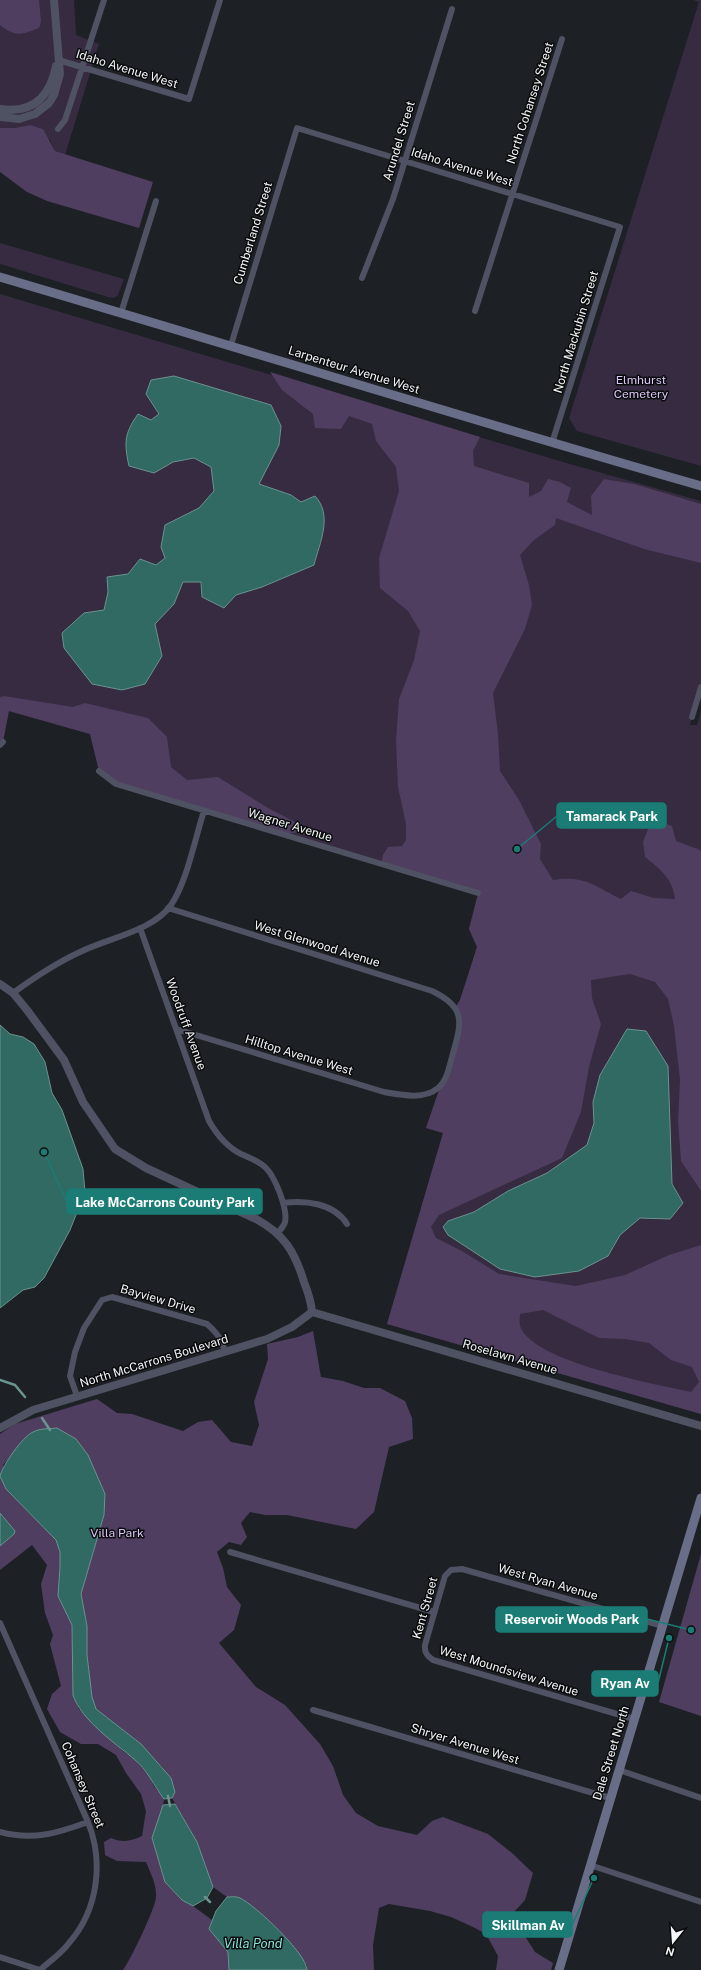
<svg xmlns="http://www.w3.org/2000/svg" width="701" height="1970" viewBox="0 0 701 1970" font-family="'Public Sans',sans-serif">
<rect width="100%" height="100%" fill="#1d2125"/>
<path fill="#362b41" d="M0,0H74L76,35L99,44L65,155L55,151L50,140L30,125L15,128H0Z
M693,0H701V466L577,431L569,418L699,2Z
M0,243L124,279L118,295L114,298L108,297L0,264Z
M0,294L563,462L701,501V687L690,725H697L701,711V1414L387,1324L443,1133L426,1128L460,1029L455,1008L460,1000L477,947L469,929L478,893L204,811L99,771L90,734L8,711L0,745Z"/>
<path fill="#4f3e60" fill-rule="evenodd" d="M0,0H39L41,22L39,28C22,35 15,37 0,25Z
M30,125L43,129L55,151L153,182L139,228L47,201L27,192L0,172V128H15Z
M270,372L480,437L473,451L474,466L529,483V497L541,491L548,479L560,482L571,488L567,502L592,515L591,496L604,479L634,484L701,504V563L644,549L556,518L555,525L534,540L520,555L529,585L532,605L525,629L493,693L498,734L500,771L519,800L541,844L540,859L553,880C585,875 594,886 621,899L631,891L654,898L675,899C673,879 660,869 645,857L643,842L652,819L672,826L676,841L700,850L701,852V1191L681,1161L678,1122L680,1080L674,1026L668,999L655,982L630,974L591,980L592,998L601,1024L589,1067L581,1112L562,1158L439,1215L431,1227L436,1238L462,1251L499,1274L576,1286L625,1275L669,1255L701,1245V1414L387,1324L443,1133L426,1128L460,1029L455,1008L460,1000L477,947L469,929L478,894L381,864L383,855L388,847L402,846L406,840V824L398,787L396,740L399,699L414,660L420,631L408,611L380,588L379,558L399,491L396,467L376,441L372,424L349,416L341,429L315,428L313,414L282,390ZM543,1310L599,1338L625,1339L649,1343L671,1360L692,1367L699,1382L691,1392C656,1384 532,1362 520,1326C519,1323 520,1317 520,1314Z
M4,696L73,707L85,703L148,718L167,737L171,767L187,780L218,777L268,808L301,825L298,832L284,835L116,784L99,771L90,734L9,711L3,742L0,745V697Z
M313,1331L321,1377L343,1381L364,1388H380L405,1401L412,1418L413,1439L389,1447L374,1512L356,1529L287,1515H265L250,1512L241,1523L247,1537L241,1545L229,1542L217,1552L223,1568L227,1587L241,1605L234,1630L219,1643L256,1687L285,1705L320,1744L333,1766L343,1795L356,1813L378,1826L417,1835L432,1821L443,1817L488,1834L512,1853L533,1873L525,1900L514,1912L521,1930L535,1952L553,1963L551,1970H496L498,1956L486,1934L475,1928L451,1917L430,1911L389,1904L379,1908L373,1945L374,1970H307V1965L238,1897H227L213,1887L197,1842L172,1798L175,1792L162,1767L148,1754L141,1744L96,1709L92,1697L87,1655V1626L81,1594L104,1515L14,1453L3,1465L17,1500L56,1540L60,1552V1567L58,1596L72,1625L73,1695L79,1709L124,1752L135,1759L150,1777L154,1786L164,1799L163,1805L152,1838L165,1882L182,1900L193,1906L212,1920L209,1929L228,1952L229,1970H123C130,1961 156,1907 156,1897C157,1885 150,1872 146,1862L117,1861L105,1855L104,1842L111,1838C122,1843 132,1841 142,1836L146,1811L141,1794L126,1773L116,1755L98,1744H81L60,1732L47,1709L52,1694L61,1686L50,1644L53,1635L45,1613L41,1584L47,1565L32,1545L0,1570V1546L14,1534L15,1531L0,1513V1434L15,1424L97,1399L117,1413L132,1414L183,1431L198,1422L212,1420L231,1442L252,1446L259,1425L254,1402L268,1359L267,1344L298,1337Z
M701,1554V1716L659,1702Z"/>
<path fill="#316963" stroke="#6b938f" d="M174,376L271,405L281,426L279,445L259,484L291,495L301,502L315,496C333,515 320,542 314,565L262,587L236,595L224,608L202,597L201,582H183L174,604L155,624L162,656L145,684L122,690L92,684L64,648L62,633L84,613L104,610L108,592L107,577L128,574L140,559L156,565L165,558L161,547L165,525L199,508L214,491L211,467L194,458L173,462L154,473L129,466C124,443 124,434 138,414L151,420L159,414L146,394L151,380Z
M0,1025L10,1034L23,1037L34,1044L45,1062L52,1093L62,1110L83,1169L85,1192L70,1230L44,1278L35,1287L23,1290L0,1308Z
M627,1029L646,1031L668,1066L672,1184L683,1203L670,1219L640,1218L620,1235L608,1256L579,1271L535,1277L500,1269L448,1235L443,1227L448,1221L474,1212L508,1191L547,1173L587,1145L594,1123L593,1102L600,1075Z
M57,1428L76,1439L88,1455L105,1494L104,1515L81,1594L87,1626V1655L92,1697L96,1709L141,1744L171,1778L175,1792L172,1798L164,1799C154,1786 147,1769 134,1759C115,1743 81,1720 73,1695L72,1625L58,1596L60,1567V1552L56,1540L6,1489L0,1476C3,1465 22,1437 33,1432C40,1428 50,1429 57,1428Z
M0,1513L15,1531L14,1534L0,1546Z
M175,1804L197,1842L213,1887L207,1898L193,1906L182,1900L165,1882L152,1838L163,1805Z
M227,1897C232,1897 236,1896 240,1898C255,1905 307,1954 307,1970H229L228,1952L209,1929L216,1911Z"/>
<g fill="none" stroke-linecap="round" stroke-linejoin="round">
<path stroke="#6b938f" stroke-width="2.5" d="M0,1380L15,1385L25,1397
M42,1418L50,1430
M168,1796L170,1806
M205,1897L210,1902"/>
<path stroke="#4f5262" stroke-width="6" d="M58,60L189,99L220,0
M58,129L65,120L104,0
M362,278L393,199L452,9
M475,311L562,39
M121,313L156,201
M231,345L297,128L620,227L552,443
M692,717L701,687
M0,745L3,742
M99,771L116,784L478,893
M168,908L432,991C468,1008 461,1024 452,1057C449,1067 447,1081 438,1088C424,1100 401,1095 384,1092L176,1029
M140,928L209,1121C217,1135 227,1147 241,1154C250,1158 259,1161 266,1168C275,1177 288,1209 285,1222C284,1226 280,1230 278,1233
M13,993C35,977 56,963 80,952C108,938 153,931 171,905C187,882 195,838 204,811
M283,1203C305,1200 334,1203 347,1224
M77,1396L70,1376L75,1352L84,1328L102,1300L112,1297L207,1324C216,1332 222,1339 225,1352
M230,1552L434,1612
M0,1623L88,1822C104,1862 98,1910 69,1943C61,1954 50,1961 40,1970
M313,1710L610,1798
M634,1719L433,1660C427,1656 424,1652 425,1645L445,1576L451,1570L462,1569L663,1626
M619,1770L701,1798
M0,1832C33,1841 58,1833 88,1822
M590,1865L701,1902
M0,1957L40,1970"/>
<path stroke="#4f5262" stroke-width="8" d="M0,109C33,114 50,97 56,66
M0,117L19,119L35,114L49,103L54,95L60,74L54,0
M0,984L13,993L27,1010L64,1060L83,1102L115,1149L146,1168L256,1219C284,1234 295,1252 304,1282C308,1292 311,1301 312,1312
M312,1312L701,1426
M0,1428L33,1410L267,1339L292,1327L312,1312"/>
<path stroke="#696e88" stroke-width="9" d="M0,277C234,346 467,419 701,486
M559,1970L701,1498"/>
</g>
<g text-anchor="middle" stroke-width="3" stroke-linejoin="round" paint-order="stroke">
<g font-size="12" fill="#f2f5f7" stroke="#090b0c">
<text transform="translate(127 69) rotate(17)" y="4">Idaho Avenue West</text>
<text transform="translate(530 103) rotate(-72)" y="4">North Cohansey Street</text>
<text transform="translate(399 141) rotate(-73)" y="4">Arundel Street</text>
<text transform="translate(462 167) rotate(17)" y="4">Idaho Avenue West</text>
<text transform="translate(253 233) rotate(-73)" y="4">Cumberland Street</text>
<text transform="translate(576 332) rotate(-73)" y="4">North Mackubin Street</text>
<text transform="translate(354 370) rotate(17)" y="4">Larpenteur Avenue West</text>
<text transform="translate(290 825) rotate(17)" y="4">Wagner Avenue</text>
<text transform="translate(317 944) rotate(17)" y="4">West Glenwood Avenue</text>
<text transform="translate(186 1024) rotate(70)" y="4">Woodruff Avenue</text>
<text transform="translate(299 1055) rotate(17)" y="4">Hilltop Avenue West</text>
<text transform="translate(158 1299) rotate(16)" y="4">Bayview Drive</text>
<text transform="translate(510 1357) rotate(16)" y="4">Roselawn Avenue</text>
<text transform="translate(154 1361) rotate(-17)" y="4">North McCarrons Boulevard</text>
<text transform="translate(548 1582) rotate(16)" y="4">West Ryan Avenue</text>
<text transform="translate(425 1608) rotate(-74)" y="4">Kent Street</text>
<text transform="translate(509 1671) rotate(17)" y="4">West Moundsview Avenue</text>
<text transform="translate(465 1744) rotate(17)" y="4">Shryer Avenue West</text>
<text transform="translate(611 1753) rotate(-73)" y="4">Dale Street North</text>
<text transform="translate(83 1785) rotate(67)" y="4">Cohansey Street</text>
</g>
<g font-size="12" fill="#dcc5f6" stroke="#090b0c">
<text x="641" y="384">Elmhurst<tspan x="641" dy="14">Cemetery</tspan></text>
<text x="117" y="1537">Villa Park</text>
</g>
<g font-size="13" font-style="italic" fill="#87e3d8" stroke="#090b0c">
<text x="253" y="1948">Villa Pond</text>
</g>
</g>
<path fill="none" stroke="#1a7c75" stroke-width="1.5" d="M517 849L557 816M44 1152L67 1202M691 1630L647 1619M669 1638L658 1683M594 1878L572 1925"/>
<g fill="#1a7c75" stroke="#090b0c" stroke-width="1.5">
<circle cx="517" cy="849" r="4"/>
<circle cx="44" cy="1152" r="4"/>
<circle cx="691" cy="1630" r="4"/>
<circle cx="669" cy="1638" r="4"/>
<circle cx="594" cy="1878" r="4"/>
</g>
<g fill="#1a7c75" stroke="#1a7c75" stroke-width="1.5">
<rect x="557" y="803" width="109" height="25" rx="4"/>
<rect x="67" y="1189" width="195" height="25" rx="4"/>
<rect x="496" y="1607" width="151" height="25" rx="4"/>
<rect x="592" y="1671" width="66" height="25" rx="4"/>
<rect x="483" y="1912" width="89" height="25" rx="4"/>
</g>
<g font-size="13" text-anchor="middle" font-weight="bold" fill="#fff">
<text x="612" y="821">Tamarack Park</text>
<text x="165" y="1207">Lake McCarrons County Park</text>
<text x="572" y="1624">Reservoir Woods Park</text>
<text x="625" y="1688">Ryan Av</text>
<text x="528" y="1930">Skillman Av</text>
</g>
<g transform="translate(673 1942) rotate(197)" stroke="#090b0c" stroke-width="3" paint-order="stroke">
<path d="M0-3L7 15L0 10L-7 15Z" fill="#f2f5f7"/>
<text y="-6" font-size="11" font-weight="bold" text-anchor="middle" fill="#f2f5f7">N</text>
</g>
</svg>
